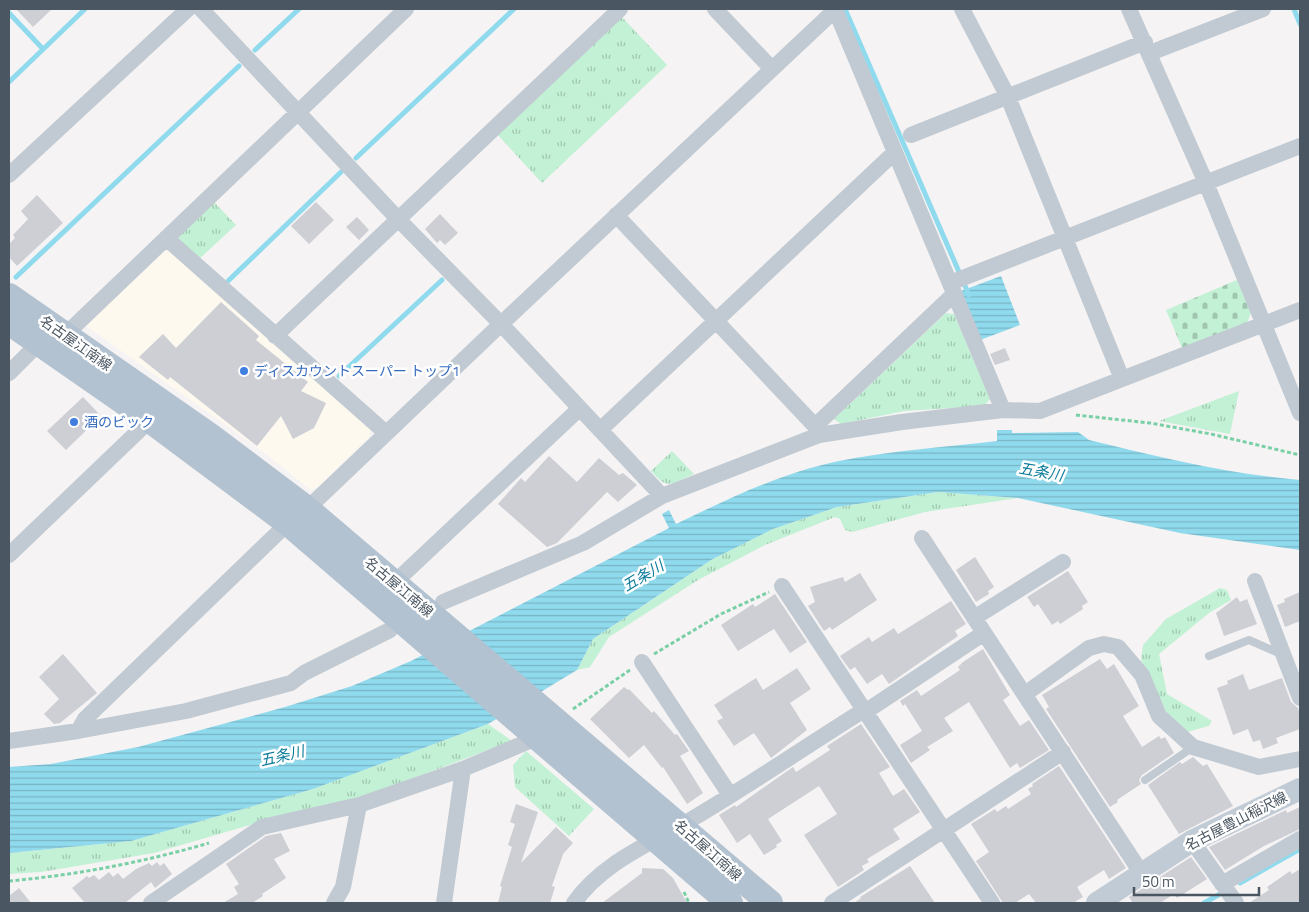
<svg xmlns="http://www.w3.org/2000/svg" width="1309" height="912" viewBox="0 0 1309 912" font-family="'Titillium Web','Noto Sans JP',sans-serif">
<defs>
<pattern id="grass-tufts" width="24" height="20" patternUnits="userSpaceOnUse" patternTransform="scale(1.25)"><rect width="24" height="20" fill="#c3f1d5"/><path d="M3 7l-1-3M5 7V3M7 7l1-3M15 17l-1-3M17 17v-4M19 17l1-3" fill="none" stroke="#a0c6b0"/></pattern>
<pattern id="cemetery-stones" width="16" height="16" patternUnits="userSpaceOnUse" patternTransform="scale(1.25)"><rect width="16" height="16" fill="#c3f1d5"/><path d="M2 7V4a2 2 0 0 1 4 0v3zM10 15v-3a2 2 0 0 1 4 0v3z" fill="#a0c6b0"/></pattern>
<pattern id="water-rules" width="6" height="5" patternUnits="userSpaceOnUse" patternTransform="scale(1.25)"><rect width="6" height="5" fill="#90daee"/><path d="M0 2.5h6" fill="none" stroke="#78b4c4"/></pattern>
</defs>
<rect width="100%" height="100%" fill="#f5f3f3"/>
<path fill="#fdf9ef" d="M171,250L370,429V436L318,487L311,490L258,448L86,326L87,321L162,251Z"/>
<path fill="url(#grass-tufts)" d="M622,17L667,65L542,183L497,134Z
M212,200L236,225L199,259L177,237Z
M946,313L954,314L990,399L984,406L904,411L841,424L834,419Z
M1239,391L1230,434L1159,421Z
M672,451L694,474C670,484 669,491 651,471Z
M938,492L1018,498L925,512L852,532L845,530L840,519L835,517L765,545L698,580L609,637L590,667L577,670L593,639L711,560L773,529L837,507Z
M1220,588L1227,590L1231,600L1209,613L1159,654L1167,694L1212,721L1209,726L1187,732L1168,716L1141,660L1143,645L1166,619Z
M488,724L512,741L363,797L274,818L154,853L41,872L9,874V853L131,841L313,789Z
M526,751L594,809L569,836L515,787L513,765Z"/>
<path fill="url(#cemetery-stones)" d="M1237,280L1251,313L1247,323L1182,348L1166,310Z"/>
<path fill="url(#water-rules)" d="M1001,276L1020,325L980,340L961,291Z
M997,430H1012V433L1078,432L1089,440C1159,457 1228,474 1300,480V550L1180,533L1018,498L938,492L837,507L773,529L711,560L593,639L577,670L488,724L313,789L131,841L9,853V767L51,764L138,747L285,707L352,686L411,661L669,528L662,514L669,510L676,524C728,499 781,473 839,461C889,451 946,447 997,441Z"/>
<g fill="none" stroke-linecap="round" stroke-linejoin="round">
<path stroke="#90daee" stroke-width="5" d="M845,9L969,295
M1294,9L1300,24
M9,13L43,49
M255,50L299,9
M9,82L85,9
M356,158L514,9
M16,277L239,66
M228,281L341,172
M339,376L442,280
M1240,883L1300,849
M1204,903L1220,894"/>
</g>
<path fill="#cdcfd5" d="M16,9H52L33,27Z
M37,195L63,223L17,266L9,257V244L15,238L13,235L28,219L21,211Z
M316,202L334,220L309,244L291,226Z
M440,214L458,233L445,245L440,240L437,243L425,229Z
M357,217L369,230L359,240L346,227Z
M221,302L259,336L256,340L308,382L301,391L326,403L314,428L293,439L281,416L257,446L170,377L168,380L139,357L163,334L176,348Z
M1005,348L1010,360L995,365L990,354Z
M83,397L101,416L66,450L47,431Z
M549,456L577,482L599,458L619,475L623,473L637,485L618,502L607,492L557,543L547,547L498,504L521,478L525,482Z
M975,557L994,587L988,591L989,594L976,602L956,570Z
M1068,571L1088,602L1082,606L1083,609L1060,624L1058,621L1052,625L1038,604L1034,607L1027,597Z
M860,573L877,600L832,630L830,627L824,631L808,606L815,602L810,587L843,577L845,582Z
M1300,592V621L1285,627L1277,605L1285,602L1284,599Z
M775,594L807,642L790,653L774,629L738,651L721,625L753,604L755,607Z
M1237,597L1240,602L1247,599L1257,624L1224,636L1216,613Z
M951,601L966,624L955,631L958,636L889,684L882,674L867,684L855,667L850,670L840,656L869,637L872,642L894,628L898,634Z
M983,649L1010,695L1003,700L1020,726L1029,720L1049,750L1020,768L1017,763L1010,768L969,702L944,718L953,731L927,747L930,750L911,763L900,745L922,731L905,704L903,706L900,701L917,690L921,696L960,670L958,667L963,662Z
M63,654L97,693L60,723L54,724L44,714L59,699L39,677Z
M1100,659L1107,669L1114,664L1139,706L1123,716L1142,747L1159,736L1161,739L1165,737L1174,753L1142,775L1139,780L1141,784L1117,800L1118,802L1110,807L1046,709L1049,707L1042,695Z
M797,668L811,689L790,703L807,730L771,758L754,733L734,746L717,721L723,718L714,705L756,678L763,690Z
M1243,674L1249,690L1282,678L1291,702L1298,708L1300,714V729L1276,738L1278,743L1263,749L1260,740L1253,742L1248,729L1233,735L1217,688L1228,684L1227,681Z
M624,687L628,690L629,689L652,713L654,711L675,735L677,734L689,751L680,756L703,793L687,804L663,767L662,768L644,745L629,758L590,719Z
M861,724L890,767L879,773L893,796L904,789L920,812L893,829L900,839L867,859L869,862L862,866L864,870L838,887L804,835L837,814L819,786L768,819L782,841L776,845L777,847L764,855L750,834L737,843L719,815L735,805L736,807L793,767L796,772L830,750L827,746Z
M1193,757L1203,766L1207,764L1233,806L1179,834L1148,785L1180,762L1182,764Z
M1059,766L1126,868L1109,879L1104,870L1077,887L1083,897L1073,903H1036L1029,894L1015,903H1003L976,861L989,852L971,824L995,809L997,812L1006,806L1008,809L1031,794L1028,789L1033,786L1032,784Z
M516,804L538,812L521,863L556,827L573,843L563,854L552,886L555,887L550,903H498L502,887L500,886L512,847L508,845L515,824L510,822Z
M1300,807V829L1264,846L1225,870L1209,847L1286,810L1287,813Z
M281,833L290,851L274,859L286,878L262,894L263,896L252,903H223L238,894L234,887L239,884L226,864L266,836Z
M1191,857L1207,879L1177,898L1174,894L1160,903H1133L1129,897Z
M157,862L160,866L164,863L172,874L155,888L151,882L125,903H85L72,888L87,876L89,878L94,875L99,880L109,872L113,877L118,873L123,879L136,869L149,863L152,866Z
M910,866L935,903H854L861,898L860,897Z
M642,868L663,869L673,878L687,903H602L642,873Z
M1300,869V903H1249L1269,890L1267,887L1290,871L1292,874Z
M19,888L31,903H9V896Z"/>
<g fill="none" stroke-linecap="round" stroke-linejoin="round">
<path stroke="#7ad0a6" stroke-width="3" stroke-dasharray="4 2.5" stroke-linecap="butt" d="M1076,415L1150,423L1211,434L1300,455
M654,654L721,614L769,592
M573,709L630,670
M9,881C77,875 144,862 209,843
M684,892L689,903"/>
<path stroke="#c1cad2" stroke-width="8" d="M1209,656L1249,640L1281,654
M1145,780L1193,747"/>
<path stroke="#c1cad2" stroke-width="16" d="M201,9L398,219L501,324L307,509
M715,9L772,69
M835,9L1003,410
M962,9L1008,97L1122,379L1300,310
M1129,9L1206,183L1300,413
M1150,53L1263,9
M911,135L1145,42
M9,175L188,9
M616,215L815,426L819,435L902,422L1003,410L1040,411L1122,379
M166,238L386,433
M950,283L1300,146
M65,335L406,9
M275,336L620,9
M9,373L39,343
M815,426L954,294
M600,430L895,152
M819,435L662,496L501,324L835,10
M922,538L1142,874
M9,555L150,420
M1255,581L1300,698
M394,583L579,409
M782,586L992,903
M443,602L583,543L662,496
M974,618L1063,562
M642,662L730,795
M1025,694L1089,648L1104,644L1118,647L1142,675L1159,716L1193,747L1259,767L1300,759
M865,712L984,633
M78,731L85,719L288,523
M9,741L78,731L186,711L291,683L304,673L390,630
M1192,841L1236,903
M1222,884L1300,839
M151,903L262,827L359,805
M334,903L343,887L359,805L463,769L539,737
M444,903L463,769
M574,903C603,861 655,842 697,816C754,782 808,745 864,710
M832,903L1063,752"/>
<path stroke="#c1cbd6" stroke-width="22" d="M1097,903L1192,841L1300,789"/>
<path stroke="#b3c2d1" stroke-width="26" d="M9,296L210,436L307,509L770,903
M9,322L150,420L288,523L730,903"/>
</g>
<g fill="#3f7fe0" stroke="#fff" stroke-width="2">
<circle cx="244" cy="371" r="5"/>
<circle cx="74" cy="422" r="5"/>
</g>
<g text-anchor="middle" stroke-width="5" stroke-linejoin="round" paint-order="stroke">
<g font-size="14" fill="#4a5661" stroke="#fff">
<text transform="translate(76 343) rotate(35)" y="5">名古屋江南線</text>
<text transform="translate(399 587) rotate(40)" y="5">名古屋江南線</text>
<text transform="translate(1236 821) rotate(-27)" y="5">名古屋豊山稲沢線</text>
<text transform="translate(708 850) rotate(41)" y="5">名古屋江南線</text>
</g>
<g font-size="14" fill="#366cbe" stroke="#fff" text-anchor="start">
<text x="254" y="376">ディスカウントスーパー トップ1</text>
<text x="84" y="427">酒のビック</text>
</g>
<g font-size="15" font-style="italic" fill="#0c7c9b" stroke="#fff">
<text transform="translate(1041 472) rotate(10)" y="5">五条川</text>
<text transform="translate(643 576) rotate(-31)" y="5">五条川</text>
<text transform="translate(282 756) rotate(-13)" y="5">五条川</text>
</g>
</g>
<rect width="1309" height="912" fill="none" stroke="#4a5661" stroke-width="20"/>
<path d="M1134 887v8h125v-8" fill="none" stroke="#4a5661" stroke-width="2.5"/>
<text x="1142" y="887" font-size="15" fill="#4a5661" stroke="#ffffff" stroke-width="4" paint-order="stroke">50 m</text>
</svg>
